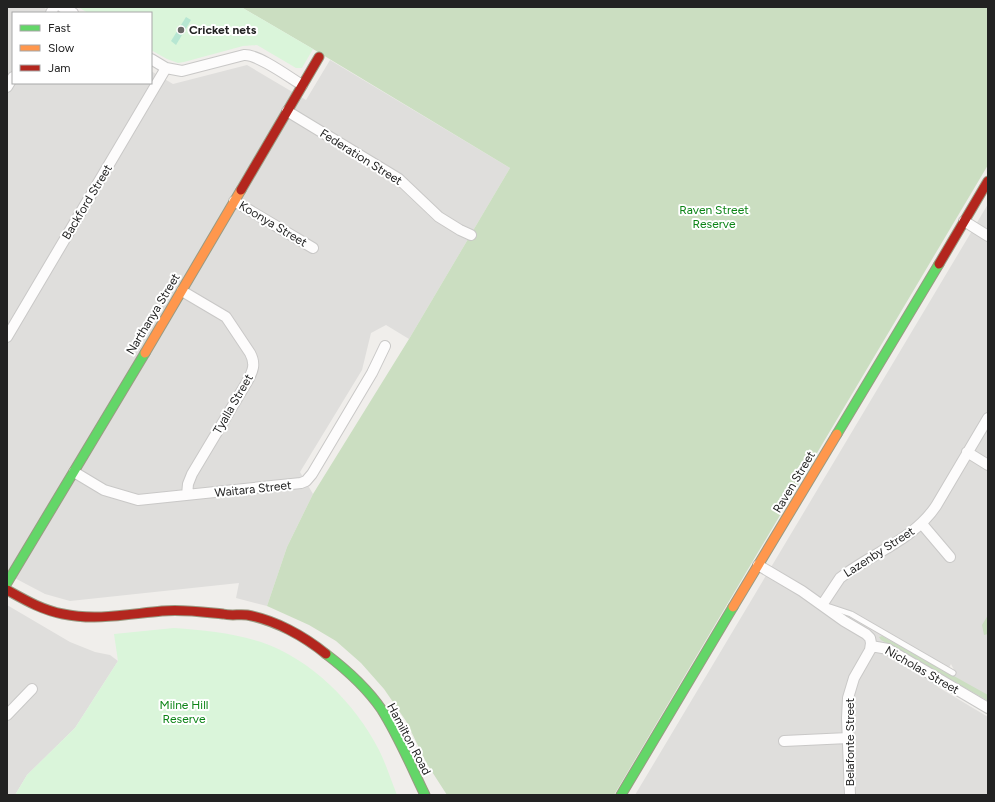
<svg xmlns="http://www.w3.org/2000/svg" width="995" height="802" viewBox="0 0 995 802" font-family="Figtree,sans-serif">
<rect width="100%" height="100%" fill="#f0eeeb"/>
<path fill="#dfdedc" d="M7,7H43L53,13H13V83H151V71L173,84L247,65L306,100L330,60L510,168L409,339L386,325L371,333L362,370L300,472L313,494L287,547L267,606L236,598L239,583L70,601L45,594L7,574Z
M988,204V699L950,677L954,670L951,664L938,687L988,717V795H635Z
M7,605L70,642L95,652L110,655L118,661L75,728L27,775L15,795H7Z"/>
<path fill="#cbdec1" d="M241,7H988V165L614,795H447L427,764L406,721L384,689L361,663L336,641L309,625L267,606L287,547L313,494L409,339L510,168L313,49Z
M988,615V634L984,635L982,625Z
M882,636L988,695V701L881,640L879,637Z"/>
<path fill="#daf5da" d="M78,7H241L313,49L302,68H296L257,45L243,46L184,62L178,63L167,59L151,50V13H88Z
M174,628C204,630 232,633 261,642C311,659 355,703 379,750C386,764 391,780 397,795H15L27,775L75,728L118,661L114,634Z"/>
<path fill="#b7e6d2" d="M186,17L191,20L176,45L171,41Z"/>
<g fill="none" stroke-linecap="round" stroke-linejoin="round">
<g stroke="#c9c8c7" stroke-width="7">
<path id="lane" d="M830,607L851,614L953,673"/>
</g>
<g stroke="#c9c8c7" stroke-width="12">
<path id="street" d="M62,7L73,13
M51,13L54,7
M151,59L166,68L182,71L244,55C258,54 289,77 302,85
M7,87L13,77
M287,111L399,179L439,217L460,230L471,235
M234,201L313,248
M964,221L988,236
M182,291L226,317L250,353C256,364 253,371 247,382L192,474L188,484L187,495
M7,337L166,68
M967,452L988,465
M74,472L104,490L138,500L301,483L306,481L312,474L372,373L385,346
M922,524L950,557
M758,565L802,591L844,621L866,634L870,638L871,643L870,650L854,678L848,698L847,718L850,795
M822,605L840,578L844,575C875,552 914,539 936,506L988,418
M871,646L888,649L988,708
M7,715L32,689
M784,741L848,738"/>
</g>
<g stroke="#999a82" stroke-width="11">
<path id="fast" d="M837,434L939,264
M7,583L145,353
M326,654C347,670 367,688 382,710C399,737 411,766 425,795
M621,795L733,607"/>
</g>
<g stroke="#999a82" stroke-width="11">
<path id="slow" d="M145,353L241,190
M733,607L837,434"/>
</g>
<g stroke="#999a82" stroke-width="11">
<path id="jam" d="M241,190L319,57
M939,264L988,181
M7,590C25,600 42,610 63,614C96,621 129,614 162,611C183,609 203,612 223,614C231,616 239,614 247,615C275,620 304,636 326,654"/>
</g>
<use href="#lane" stroke="#fdfcfc" stroke-width="5"/>
<use href="#street" stroke="#fdfcfc" stroke-width="10"/>
<use href="#fast" stroke="#63d668" stroke-width="9"/>
<use href="#slow" stroke="#ff974d" stroke-width="9"/>
<use href="#jam" stroke="#b3261e" stroke-width="9"/>
</g>
<circle fill="#6a6968" stroke="#fff" stroke-width="1.5" cx="181" cy="30" r="4"/>
<g text-anchor="middle" stroke-width="4" stroke-linejoin="round" paint-order="stroke">
<g font-size="12" font-weight="bold" fill="#222" stroke="#fff" text-anchor="start">
<text x="189" y="34">Cricket nets</text>
</g>
<g font-size="12" fill="#222" stroke="#fff">
<text transform="translate(361 157) rotate(32)" y="4">Federation Street</text>
<text transform="translate(87 202) rotate(-59)" y="4">Backford Street</text>
<text transform="translate(273 224) rotate(31)" y="4">Koonya Street</text>
<text transform="translate(153 314) rotate(-59)" y="4">Narthanya Street</text>
<text transform="translate(233 404) rotate(-60)" y="4">Tyalla Street</text>
<text transform="translate(794 482) rotate(-59)" y="4">Raven Street</text>
<text transform="translate(253 489) rotate(-6)" y="4">Waitara Street</text>
<text transform="translate(879 552) rotate(-33)" y="4">Lazenby Street</text>
<text transform="translate(922 670) rotate(30)" y="4">Nicholas Street</text>
<text transform="translate(409 739) rotate(62)" y="4">Hamilton Road</text>
<text transform="translate(850 742) rotate(-90)" y="4">Belafonte Street</text>
</g>
<g font-size="12" fill="#0c8416" stroke="#fff">
<text x="714" y="214">Raven Street<tspan x="714" dy="14">Reserve</tspan></text>
<text x="184" y="709">Milne Hill<tspan x="184" dy="14">Reserve</tspan></text>
</g>
</g>
<rect width="995" height="802" fill="none" stroke="#222222" stroke-width="16"/>
<rect x="12" y="12" width="140" height="72" fill="#ffffff" stroke="#a7a7a7"/>
<rect x="20" y="25" width="20" height="6" fill="#63d668" stroke="#a7a7a7"/>
<text x="48" y="32" font-size="12" fill="#222222">Fast</text>
<rect x="20" y="45" width="20" height="6" fill="#ff974d" stroke="#a7a7a7"/>
<text x="48" y="52" font-size="12" fill="#222222">Slow</text>
<rect x="20" y="65" width="20" height="6" fill="#b3261e" stroke="#a7a7a7"/>
<text x="48" y="72" font-size="12" fill="#222222">Jam</text>
</svg>
